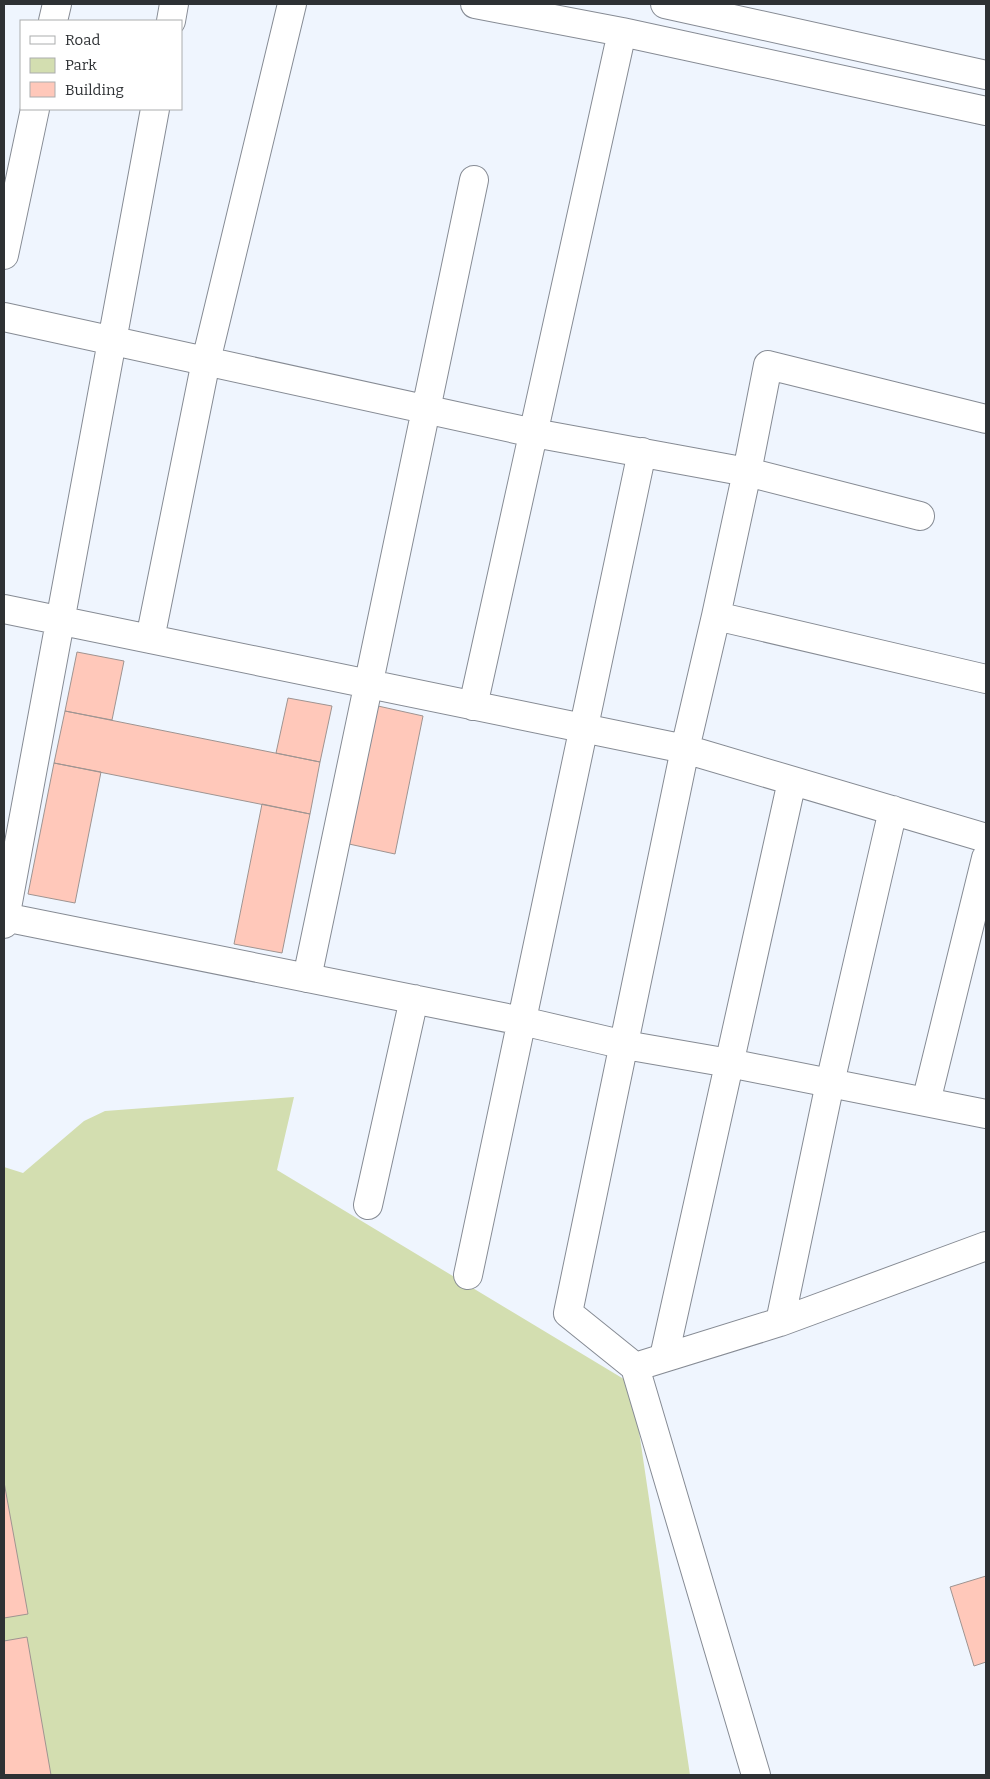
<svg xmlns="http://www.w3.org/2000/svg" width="990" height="1779" viewBox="0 0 990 1779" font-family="Bitter,serif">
<rect width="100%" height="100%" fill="#eff5fe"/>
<path fill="#d3deb0" d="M294,1097L277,1170L632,1384L690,1775H4V1167L23,1173L84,1121L105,1111Z"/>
<path fill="#ffc8ba" stroke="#9f9491" d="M77,652L124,661L112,720L65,711Z
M288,698L332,706L320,762L276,753Z
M378,706L423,716L395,854L349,844Z
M65,711L320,762L310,814L54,763Z
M54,763L101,772L75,903L28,894Z
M262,804L310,814L282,953L234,944Z
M4,1482L28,1614L4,1618Z
M986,1576V1662L974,1666L950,1587Z
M27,1637L51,1775H4V1641Z"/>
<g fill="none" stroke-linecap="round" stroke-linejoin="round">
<g stroke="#868b94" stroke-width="30">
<path id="minor" d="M475,4L622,32L986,111
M665,4L986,75
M53,21L57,4
M171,21L174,4
M4,255L35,109
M4,317L534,433L747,472L920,516
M4,609L685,749L986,838
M716,616L986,679
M150,639L206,361L292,4
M473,706L622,32
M4,917L522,1021L625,1045L729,1063L986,1114
M4,924L155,109
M307,978L474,180
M926,1102L986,858
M368,1205L414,999
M468,1275L642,452
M780,1322L830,1083L893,810
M664,1357L792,781
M635,1367L568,1313L685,749L716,616L747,472L768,365L986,419
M756,1775L635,1367L780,1322L986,1246"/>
</g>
<use href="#minor" stroke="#fff" stroke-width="28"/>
</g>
<rect width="990" height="1779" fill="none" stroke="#2e3134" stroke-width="10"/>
<rect x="20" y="20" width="162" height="90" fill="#ffffff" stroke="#abadae"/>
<rect x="30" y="36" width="25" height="8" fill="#ffffff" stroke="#abadae"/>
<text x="65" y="45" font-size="15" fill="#2e3134">Road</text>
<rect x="30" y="58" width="25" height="15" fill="#d3deb0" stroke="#abadae"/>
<text x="65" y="70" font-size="15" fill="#2e3134">Park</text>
<rect x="30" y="82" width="25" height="15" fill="#ffc8ba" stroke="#abadae"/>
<text x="65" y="95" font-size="15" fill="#2e3134">Building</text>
</svg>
